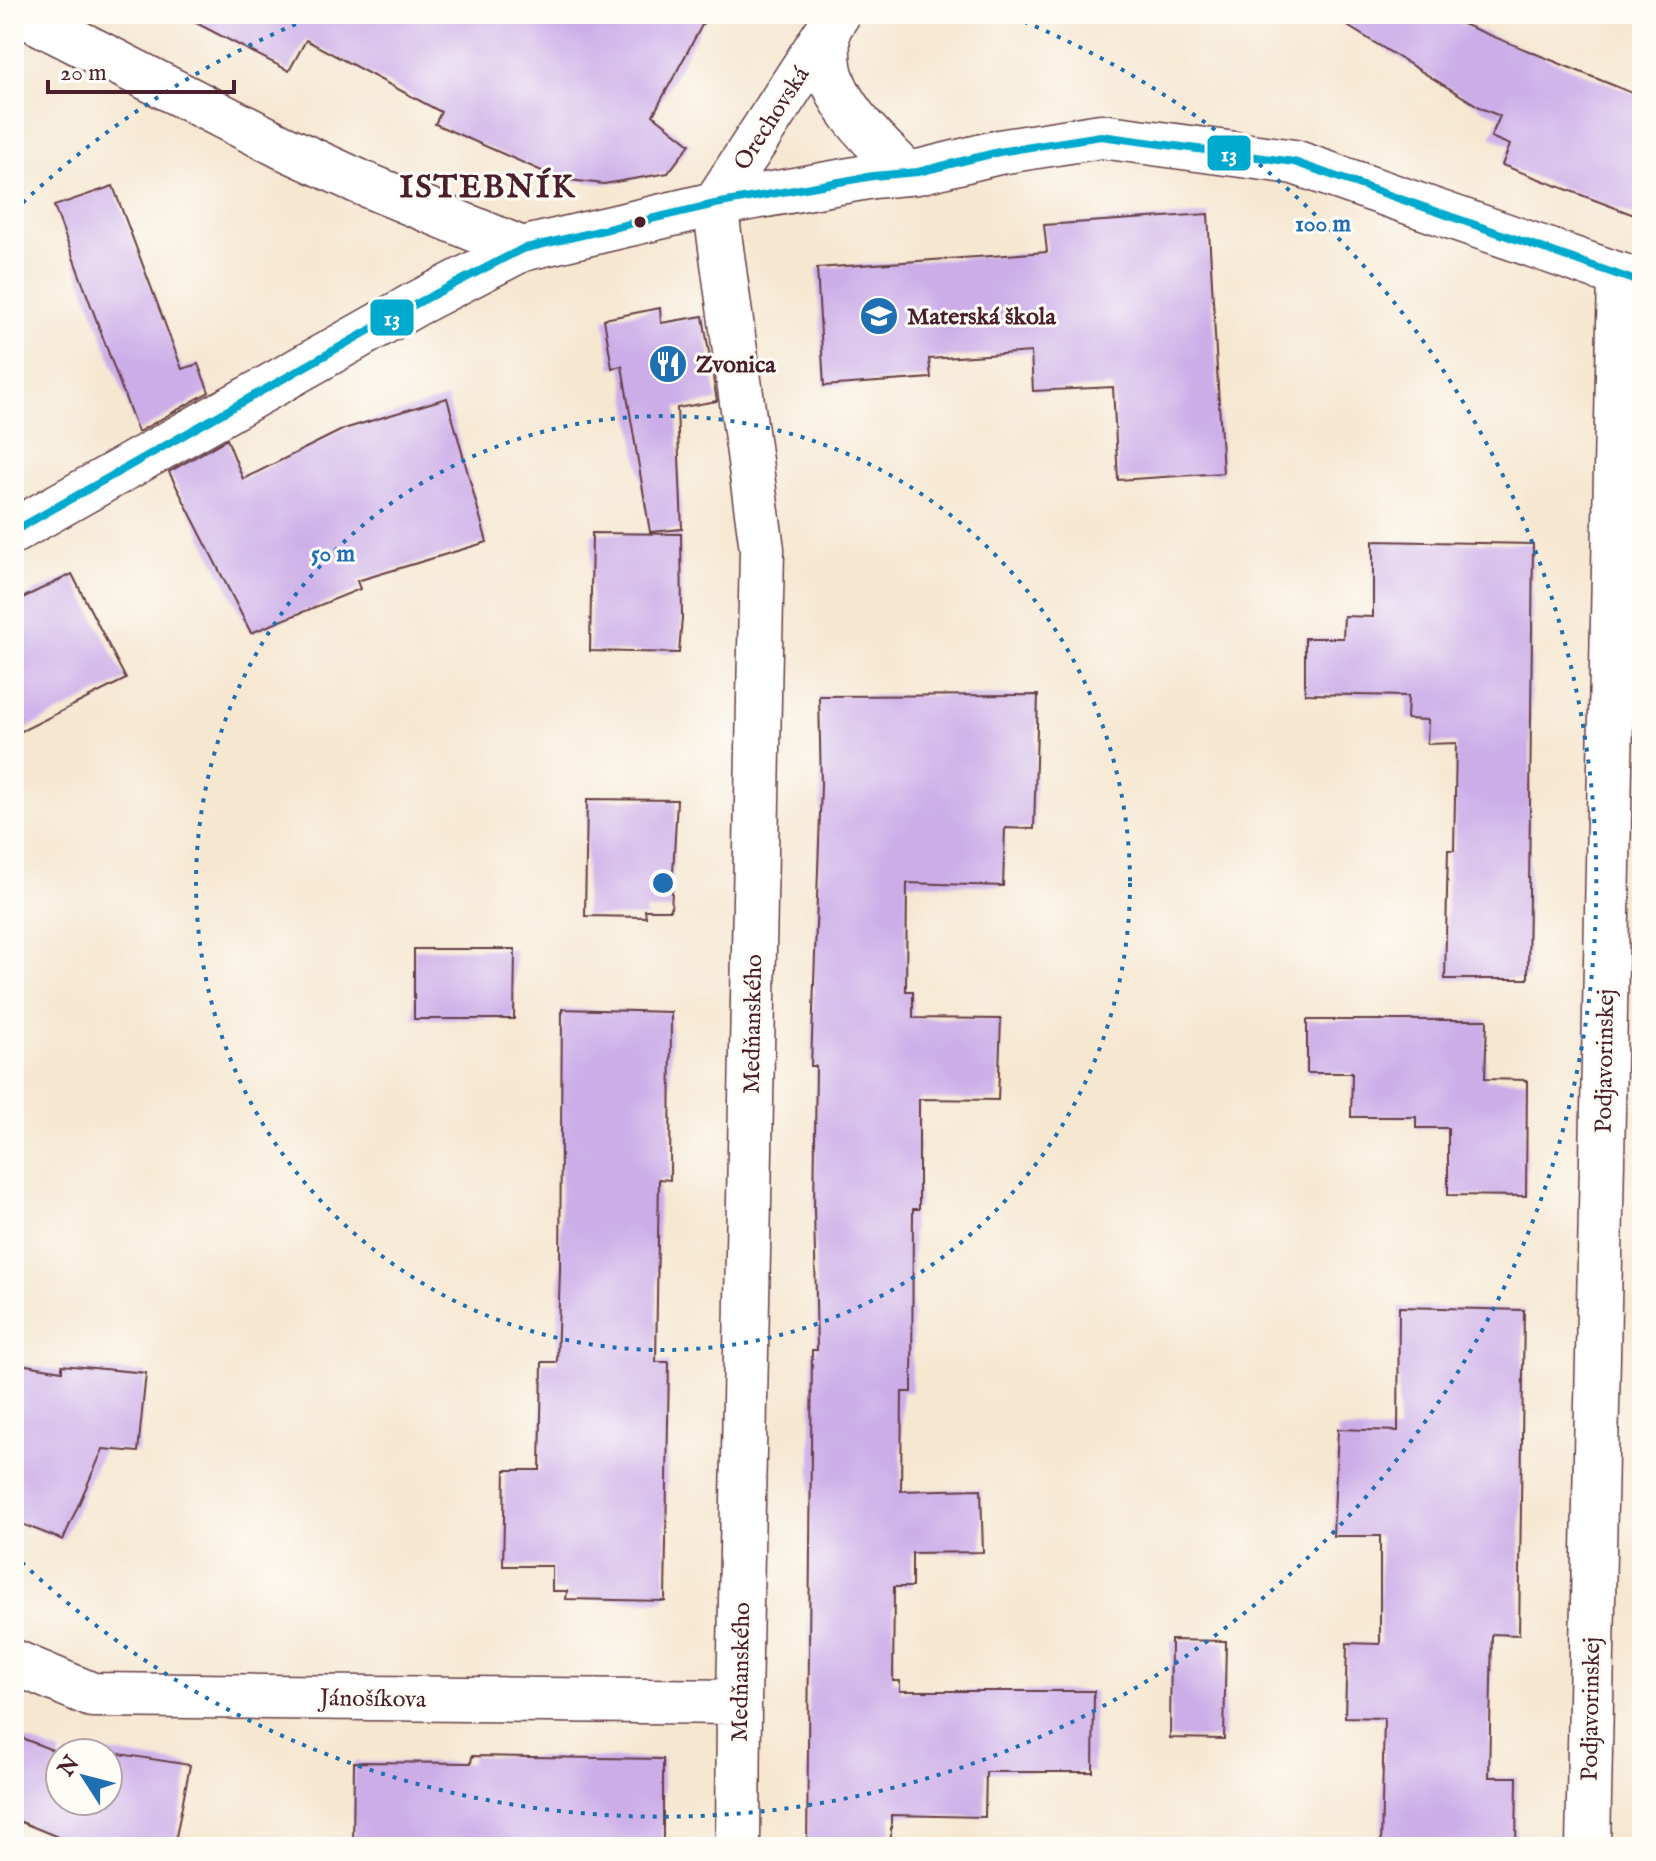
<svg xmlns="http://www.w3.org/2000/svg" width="1656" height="1861" viewBox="0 0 1656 1861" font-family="'IM FELL English',serif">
<rect width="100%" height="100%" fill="#fdfcf7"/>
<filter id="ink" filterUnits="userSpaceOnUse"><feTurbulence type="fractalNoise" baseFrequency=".0125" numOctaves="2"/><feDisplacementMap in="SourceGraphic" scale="16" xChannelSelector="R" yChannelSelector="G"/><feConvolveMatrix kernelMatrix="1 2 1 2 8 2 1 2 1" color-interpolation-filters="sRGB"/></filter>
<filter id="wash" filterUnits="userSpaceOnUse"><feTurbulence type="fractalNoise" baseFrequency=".006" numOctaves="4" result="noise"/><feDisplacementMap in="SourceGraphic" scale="32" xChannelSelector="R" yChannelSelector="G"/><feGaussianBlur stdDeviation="1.8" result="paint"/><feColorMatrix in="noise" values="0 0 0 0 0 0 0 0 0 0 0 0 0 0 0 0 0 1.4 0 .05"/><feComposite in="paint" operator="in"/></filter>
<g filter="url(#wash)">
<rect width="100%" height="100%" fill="#f6e7d1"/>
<g id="blocks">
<path fill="#ccade8" d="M179,14H708L653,115L690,144L668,173L604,184L560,179L435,124L441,112L306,40L289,71Z
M1328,14H1438L1642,97V218L1502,165L1510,145L1491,137L1500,116L1483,109Z
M113,186L182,369L198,364L209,392L138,432L54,206Z
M1208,214L1223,473L1118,480L1113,387L1033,391L1031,352L929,359L931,378L824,386L817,268L1047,252L1044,225Z
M660,308L661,323L703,316L717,401L677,408L682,529L650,532L622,366L612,368L604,319Z
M447,398L487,542L357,581L360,589L251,633L169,472L227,439L243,479L344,429Z
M592,533L681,534L682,618L679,653L590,651Z
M1373,541L1533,544L1528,979H1445L1448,850H1454L1456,743L1427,744L1428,720L1407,719L1408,696L1305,694V638H1343L1344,616L1373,617Z
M72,574L126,679L14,735V602Z
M1038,695L1034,829L1005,828L1003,886L907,883L906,991H913V1018L1001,1019L998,1100L919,1099V1209H913L912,1392H902L901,1491L981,1489L983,1552L912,1553V1587H894L893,1681H900V1691H1094L1093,1772H986L985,1817L891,1815V1847H807L812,1350H817L814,1209L816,1066H811L821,786L819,696Z
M587,799L677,800L671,910H645L646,917L585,916Z
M414,949H515L514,1019H414Z
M562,1009L671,1012L670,1180L659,1179L656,1362H669L665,1601L566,1599L567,1591H552V1566H503L505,1470H540L542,1362H557L560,1270Z
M1307,1020H1487L1485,1079L1527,1080L1526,1196L1448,1195V1128H1416V1117H1351L1352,1073H1307Z
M1399,1307L1524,1310L1519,1635L1492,1634L1489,1777H1517L1516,1847H1381L1384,1718L1345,1717L1347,1643L1380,1644V1536H1333L1338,1429L1398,1431Z
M14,1363L62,1371V1365L146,1373L138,1452L103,1449L63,1540L14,1521Z
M1171,1640L1226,1641L1224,1739L1170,1738Z
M14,1735L60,1753V1801H108V1753H94L95,1750L190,1765L174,1847H82L14,1819Z
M472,1756L663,1759V1847H353L354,1762L471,1763Z"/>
</g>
</g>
<g filter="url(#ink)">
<use href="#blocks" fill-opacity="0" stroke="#643d44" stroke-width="2"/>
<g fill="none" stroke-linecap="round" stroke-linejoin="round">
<g stroke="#643d44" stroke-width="47">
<path id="street" d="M827,32C828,45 827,62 831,75C842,114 880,145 906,173
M14,531L414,305L522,249
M14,1662L92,1695L739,1702
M738,1847L739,1702L762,549L715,204L838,14
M1588,1847L1620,275"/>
</g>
<g stroke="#643d44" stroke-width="47">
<path id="secondary" d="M22,14L283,147L362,183L522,249L715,204L873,176L918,172L999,152L1101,136L1294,162L1642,283"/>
</g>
<use href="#street" stroke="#fff" stroke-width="44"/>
<use href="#secondary" stroke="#fff" stroke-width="44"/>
<g stroke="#fdfcf7" stroke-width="14">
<path id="bus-1" d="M14,531L414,305L522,249L715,204L873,176L918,172L999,152L1101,136L1294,162L1642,283"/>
</g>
<use href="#bus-1" stroke="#00a9ce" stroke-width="8"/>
</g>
</g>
<g fill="none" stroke="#1f6fb2" stroke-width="4" stroke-dasharray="4 8">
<circle cx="663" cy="883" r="467"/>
<path d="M14 211A934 934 0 0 1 313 17M1013 17A934 934 0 1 1 14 1555"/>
</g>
<defs>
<g id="school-disc" transform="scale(2)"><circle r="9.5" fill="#1f6fb2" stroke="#fdfcf7"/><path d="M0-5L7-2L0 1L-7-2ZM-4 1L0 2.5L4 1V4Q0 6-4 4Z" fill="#fff"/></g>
<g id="restaurant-disc" transform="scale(2)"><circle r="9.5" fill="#1f6fb2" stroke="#fdfcf7"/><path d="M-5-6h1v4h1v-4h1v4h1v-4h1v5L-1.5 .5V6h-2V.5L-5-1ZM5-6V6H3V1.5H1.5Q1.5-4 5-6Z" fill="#fff"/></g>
</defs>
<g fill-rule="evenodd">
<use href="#school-disc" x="879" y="316"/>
<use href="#restaurant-disc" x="668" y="364"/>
</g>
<circle fill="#4a1f2b" stroke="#fdfcf7" stroke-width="3" cx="640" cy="222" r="7"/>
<g text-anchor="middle" stroke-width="6" stroke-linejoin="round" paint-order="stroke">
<g font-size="24" fill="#4a1f2b" stroke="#fdfcf7">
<text transform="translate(771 118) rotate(-57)" y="8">Orechovská</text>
<text transform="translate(752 1024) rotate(-89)" y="8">Medňanského</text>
<text transform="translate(1604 1061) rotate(-89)" y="8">Podjavorinskej</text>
<text transform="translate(740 1672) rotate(-89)" y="8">Medňanského</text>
<text transform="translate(373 1698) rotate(1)" y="8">Jánošíkova</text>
<text transform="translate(1590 1709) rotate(-89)" y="8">Podjavorinskej</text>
</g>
<g font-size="24" font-weight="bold" fill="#4a1f2b" stroke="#fdfcf7" text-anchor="start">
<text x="907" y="324">Materská škola</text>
<text x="696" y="372">Zvonica</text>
</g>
<g font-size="32" font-weight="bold" letter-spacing="2" fill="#4a1f2b" stroke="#fdfcf7">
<text x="488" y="197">ISTEBNÍK</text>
</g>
</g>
<circle cx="663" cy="883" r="12" fill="#1f6fb2" stroke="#fdfcf7" stroke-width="4"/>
<g font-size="24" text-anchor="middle" font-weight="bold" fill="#1f6fb2" stroke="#fdfcf7" stroke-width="6" stroke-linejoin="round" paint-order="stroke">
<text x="1323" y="231">100 m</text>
<text x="333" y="561">50 m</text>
</g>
<g stroke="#fdfcf7" stroke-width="3">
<rect x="1206" y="134" width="46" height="38" rx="8" fill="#00a9ce"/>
<rect x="369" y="298" width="46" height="39" rx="8" fill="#00a9ce"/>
</g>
<g font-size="22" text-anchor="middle" font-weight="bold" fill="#fff">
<text x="1229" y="161">13</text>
<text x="392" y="325">13</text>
</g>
<rect width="1656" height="1861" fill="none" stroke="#fdfcf7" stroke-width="48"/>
<g transform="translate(84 1777) rotate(306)"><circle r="38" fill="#fdfcf7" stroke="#b5a4a5" stroke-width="2"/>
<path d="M0-6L14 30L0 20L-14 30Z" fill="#1f6fb2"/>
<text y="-12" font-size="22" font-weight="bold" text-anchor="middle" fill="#4a1f2b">N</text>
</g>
<path d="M48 80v12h186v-12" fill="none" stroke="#4a1f2b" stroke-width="4"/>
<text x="60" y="80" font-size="24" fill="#4a1f2b" stroke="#fdfcf7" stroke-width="6" paint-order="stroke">20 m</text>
</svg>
